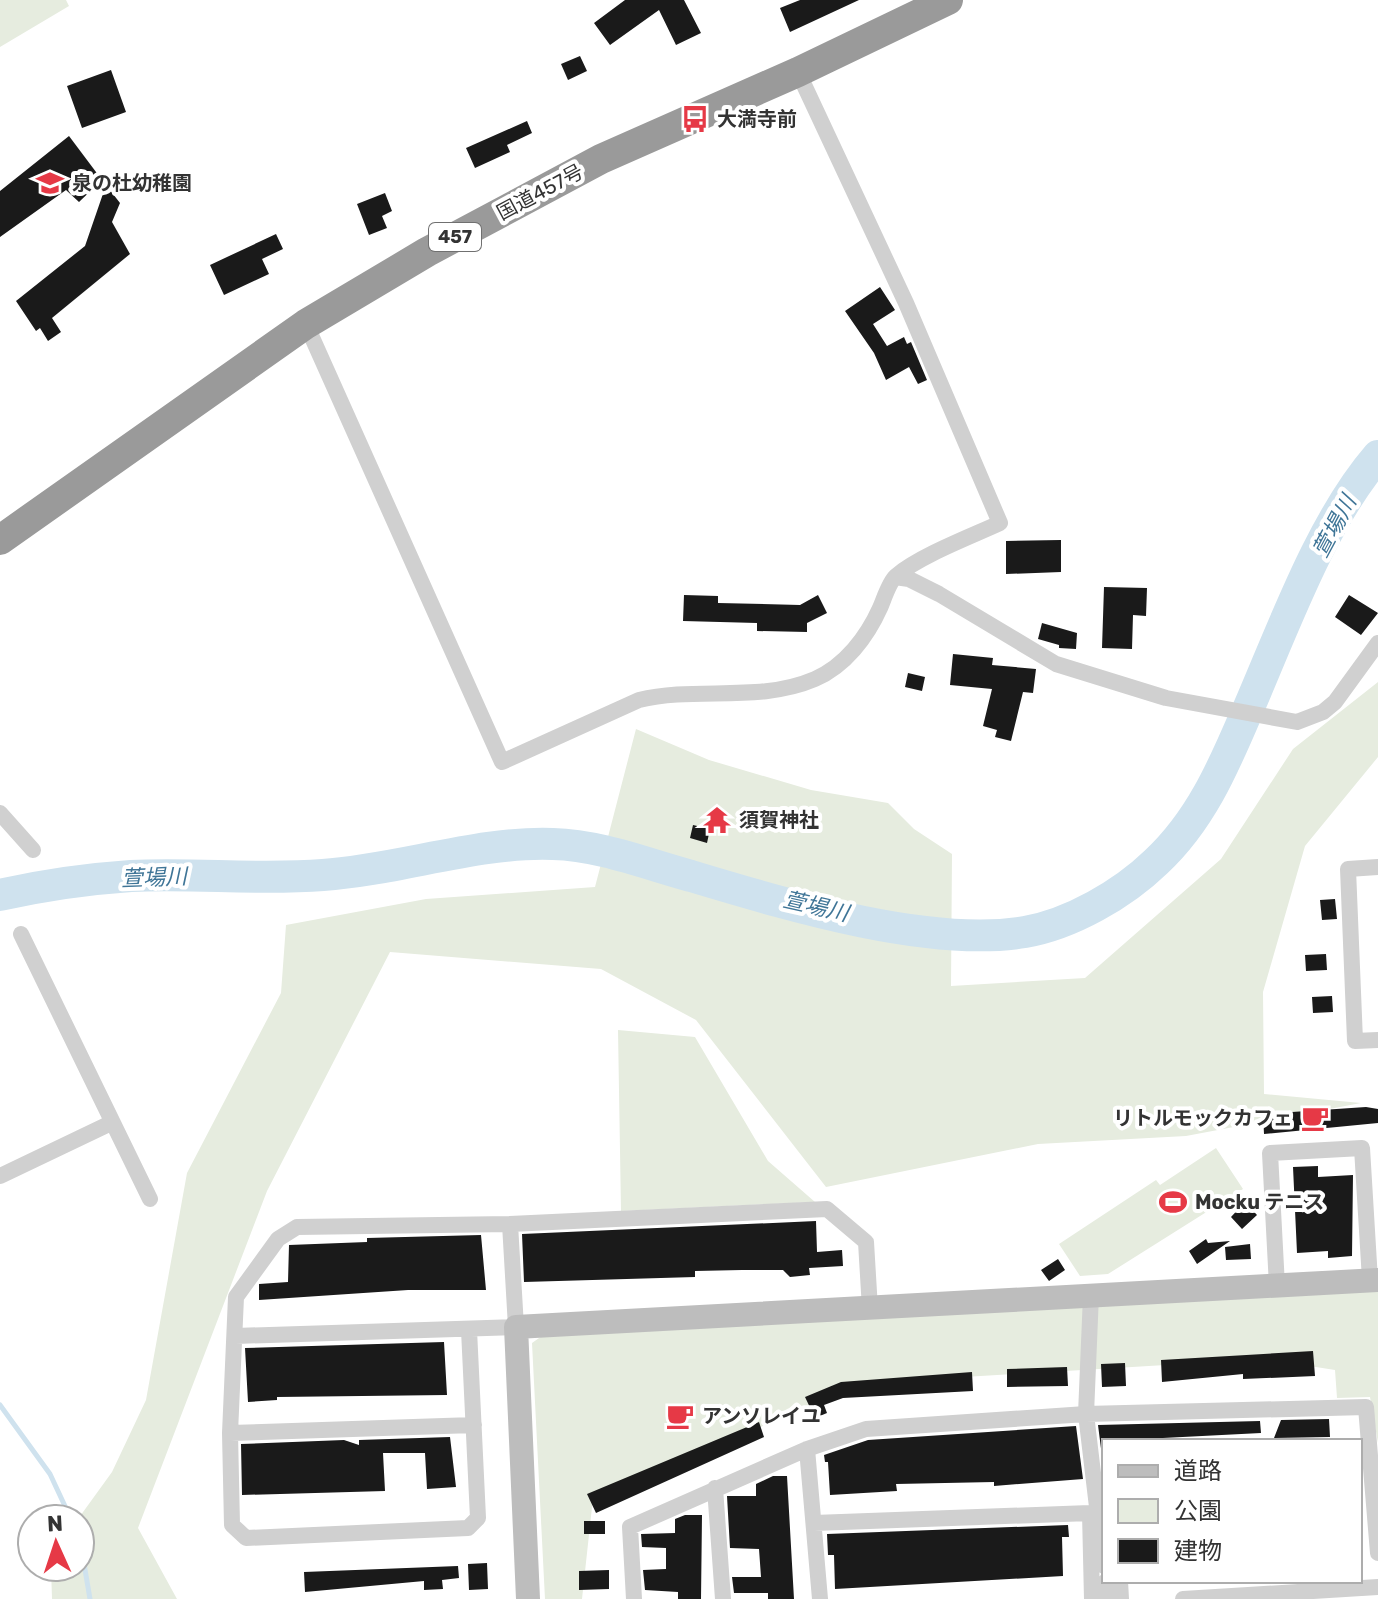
<svg xmlns="http://www.w3.org/2000/svg" width="1378" height="1599" viewBox="0 0 1378 1599" font-family="Rubik,'Noto Sans JP',sans-serif">
<rect width="100%" height="100%" fill="#fff"/>
<path fill="#e6ecdf" d="M0,0H66L69,6L0,47Z
M1378,682V757L1305,846L1263,992L1264,1094L1361,1103L1186,1136L1038,1144L826,1187L696,1020L601,969L390,952L267,1191L138,1528L177,1599H52L51,1567H80L78,1519L112,1472L146,1400L187,1173L281,993L286,925L426,899L595,887L636,729L709,760L811,790L888,803L914,829L952,854L951,986L1085,978L1221,859L1293,749Z
M618,1030L695,1037L768,1161L815,1202L621,1211Z
M1216,1148L1243,1189L1108,1274L1080,1276L1059,1244L1156,1180L1160,1185Z
M1378,1290V1443L1370,1397L1337,1398L1335,1370L1265,1359L864,1383L593,1498L582,1599H545L532,1343L549,1331Z"/>
<g fill="none" stroke-linecap="round" stroke-linejoin="round">
<path stroke="#cfe2ee" stroke-width="5" d="M0,1405L50,1474L71,1519
M80,1540L90,1599"/>
<path stroke="#cfe2ee" stroke-width="32" d="M0,895C44,885 87,879 131,876C195,873 259,880 323,875C398,870 480,841 553,844C599,845 647,864 691,876C785,904 928,948 1025,932C1071,924 1123,894 1156,862C1200,821 1223,768 1246,714C1282,632 1320,523 1378,456"/>
</g>
<path fill="#1a1a1a" d="M625,0H684L701,33L676,45L659,10L610,45L594,23Z
M800,0H859L790,32L780,8Z
M580,56L587,71L568,80L561,64Z
M111,70L126,112L82,128L67,86Z
M527,121L532,133L507,145L510,152L475,168L466,148Z
M69,136L102,180L79,202L66,190L0,237V191Z
M106,185L120,203L112,222L130,254L52,318L61,332L48,341L40,328L36,331L16,301L85,246Z
M385,193L392,211L382,216L387,228L369,235L357,204Z
M276,234L283,249L262,259L269,274L224,295L210,265Z
M880,287L895,310L873,324L887,346L904,337L907,344L911,342L927,380L918,384L909,367L886,380L874,353L845,311Z
M1061,540V572L1006,574V541Z
M1104,587L1147,588L1146,616L1133,615L1132,649L1102,648Z
M684,595L718,596V603L800,605L818,595L827,613L807,623V632L757,631V623L683,621Z
M1349,595L1378,613L1361,635L1335,617Z
M1042,623L1077,633L1076,649L1059,648V645L1038,639Z
M953,654L993,658L992,665L1036,669L1033,693L1023,692L1011,741L995,737L997,730L983,726L992,689L950,685Z
M908,673L925,677L922,691L905,687Z
M693,825L710,829L707,843L690,838Z
M1335,899L1337,919L1322,920L1320,900Z
M1326,954L1327,970L1306,971L1305,955Z
M1332,996L1333,1012L1313,1013L1312,997Z
M1366,1107L1378,1109V1123L1264,1134L1263,1114Z
M1318,1166V1177L1353,1175L1352,1256L1328,1258V1251L1297,1253L1293,1167Z
M1245,1202L1257,1215L1242,1229L1231,1217Z
M816,1221L817,1252L842,1250L843,1266L809,1268L810,1275L790,1277L783,1270H742L695,1271V1277L524,1282L522,1234Z
M481,1235L486,1290H408L259,1300V1284L288,1282L289,1245L367,1242V1238Z
M1206,1239L1208,1243L1230,1241L1197,1264L1189,1251Z
M1250,1244L1251,1259L1226,1260L1225,1247Z
M1058,1259L1065,1270L1049,1281L1041,1270Z
M444,1342L447,1395L277,1397V1400L248,1402L245,1348Z
M1313,1351L1315,1376L1243,1379V1374L1162,1382L1161,1360Z
M1125,1363L1126,1386L1102,1387L1101,1364Z
M1067,1367L1068,1386L1007,1387V1369Z
M972,1372L973,1391L843,1398L824,1405L827,1413L815,1418L805,1397L841,1382Z
M1329,1419L1330,1437L1274,1438L1281,1420Z
M1260,1421L1261,1433L1104,1441V1472L1098,1425Z
M759,1422L764,1437L596,1513L587,1494Z
M1076,1426L1083,1479L994,1486V1482L896,1484L897,1491L830,1495L828,1462H825L824,1455L868,1440Z
M450,1437L456,1487L427,1489L425,1453H383L385,1491L242,1495L241,1444L344,1440L359,1445V1440Z
M773,1476H787L794,1599H768V1593H734L732,1577H761L759,1549L730,1548L727,1496H756V1484Z
M685,1515H702L701,1599H678V1592L645,1590L643,1570L666,1569V1548L642,1547L641,1534L675,1533V1519Z
M584,1521H605V1534H584Z
M1068,1525L1069,1537H1062L1063,1576L835,1589L834,1555H828L827,1534Z
M487,1563L488,1589L469,1590L468,1564Z
M458,1566L459,1578L442,1580L443,1589L424,1590V1581L305,1592L304,1572Z
M609,1570V1589L579,1590V1571Z"/>
<g fill="none" stroke-linecap="round" stroke-linejoin="round">
<path stroke="#d0d0d0" stroke-width="16" d="M306,324L502,762L639,700C697,686 759,703 815,679C845,666 867,637 880,608C884,599 889,582 896,576C919,556 972,536 1000,523L906,303L798,72
M895,577L909,579L939,594L1056,664L1166,698L1297,722L1323,712L1335,702L1378,643
M0,813L33,850
M1378,867L1348,869L1355,1041L1378,1040
M21,934L150,1199
M0,1176L111,1123
M1277,1286L1270,1153L1362,1148L1370,1280
M1091,1295L1086,1414L1104,1566
M469,1330L478,1518L468,1528L246,1538L232,1525L230,1433L236,1297L278,1239L297,1227L510,1224L827,1209L866,1242L870,1309
M236,1336L516,1327L510,1224
M230,1433L474,1425
M807,1449L820,1599
M715,1488L723,1599
M814,1523L1090,1513L1092,1599
M1106,1581L1107,1599
M1120,1581L1121,1599
M634,1599L630,1527L807,1449L866,1429L1086,1414L1366,1407L1378,1553
M1183,1599L1378,1587"/>
<path stroke="#bdbdbd" stroke-width="24" d="M528,1599L516,1327L1378,1280"/>
<path stroke="#9a9a9a" stroke-width="30" d="M0,540L306,324L427,252L601,159L798,72L948,0"/>
</g>
<defs>
<g id="bus-bare" transform="scale(2.16)"><path d="M-5-6H5V4H4V6H2V4H-2V6H-4V4H-5ZM-3.5-4V0h7V-4ZM-3.5 1.2v1.5H-2V1.2ZM2 1.2v1.5H3.5V1.2Z" fill="#e63946" stroke="#fff" stroke-width="2.5" paint-order="stroke"/></g>
<g id="school-bare" transform="scale(2.16)"><path d="M0-5L7-2L0 1L-7-2ZM-4 1L0 2.5L4 1V4Q0 6-4 4Z" fill="#e63946" stroke="#fff" stroke-width="2.5" paint-order="stroke"/></g>
<g id="temple-bare" transform="scale(2.16)"><path d="M0-6L5-2H3V0L6.5 2.5H4V6H1.5V3h-3V6H-4V2.5H-6.5L-3 0V-2H-5Z" fill="#e63946" stroke="#fff" stroke-width="2.5" paint-order="stroke"/></g>
<g id="cafe-bare" transform="scale(2.16)"><path d="M-5.5-4.5H6V0H3Q3 3.5 0 3.5H-2.5Q-5.5 3.5-5.5 0ZM3-3.2v2h1.7v-2ZM-6 4.5H4V6H-6Z" fill="#e63946" stroke="#fff" stroke-width="2.5" paint-order="stroke"/></g>
<g id="stadium-bare" transform="scale(2.16)"><path d="M0-5a6.5 5 0 1 0 0 10a6.5 5 0 1 0 0-10ZM-3.5-1.8h7v3.6h-7Z" fill="#e63946" stroke="#fff" stroke-width="2.5" paint-order="stroke"/></g>
</defs>
<g fill-rule="evenodd">
<use href="#bus-bare" x="695" y="119"/>
<use href="#school-bare" x="50" y="183"/>
<use href="#temple-bare" x="717" y="820"/>
<use href="#cafe-bare" x="1315" y="1118"/>
<use href="#stadium-bare" x="1173" y="1202"/>
<use href="#cafe-bare" x="680" y="1416"/>
</g>
<g text-anchor="middle" stroke-width="8" stroke-linejoin="round" paint-order="stroke">
<rect fill="#fff" stroke="#707070" stroke-width="2" x="429" y="223" width="52" height="28" rx="6"/>
<g font-size="18" font-weight="bold" fill="#333">
<text x="455" y="243">457</text>
</g>
<g font-size="20" font-weight="bold" fill="#333" stroke="#fff" text-anchor="start">
<text x="717" y="126">大満寺前</text>
<text x="72" y="190">泉の杜幼稚園</text>
<text x="739" y="827">須賀神社</text>
<text x="1293" y="1125" text-anchor="end">リトルモックカフェ</text>
<text x="1195" y="1209">Mocku テニス</text>
<text x="702" y="1423">アンソレイユ</text>
</g>
<g font-size="20" fill="#333" stroke="#fff">
<text transform="translate(540 192) rotate(-28)" y="7">国道457号</text>
</g>
<g font-size="22" font-style="italic" fill="#3f7597" stroke="#fff">
<text transform="translate(1334 526) rotate(-62)" y="8">萱場川</text>
<text transform="translate(154 877) rotate(-2)" y="8">萱場川</text>
<text transform="translate(816 906) rotate(13)" y="8">萱場川</text>
</g>
</g>
<rect x="1102" y="1439" width="260" height="144" fill="#ffffff" stroke="#adadad" stroke-width="2"/>
<rect x="1118" y="1465" width="40" height="12" fill="#bdbdbd" stroke="#adadad" stroke-width="2"/>
<text x="1174" y="1479" font-size="24" fill="#333333">道路</text>
<rect x="1118" y="1499" width="40" height="24" fill="#e6ecdf" stroke="#adadad" stroke-width="2"/>
<text x="1174" y="1519" font-size="24" fill="#333333">公園</text>
<rect x="1118" y="1539" width="40" height="24" fill="#1a1a1a" stroke="#adadad" stroke-width="2"/>
<text x="1174" y="1559" font-size="24" fill="#333333">建物</text>
<g transform="translate(56 1543) rotate(357)"><circle r="38" fill="#ffffff" stroke="#adadad" stroke-width="2"/>
<path d="M0-6L14 30L0 20L-14 30Z" fill="#e63946"/>
<text y="-12" font-size="22" font-weight="bold" text-anchor="middle" fill="#333333">N</text>
</g>
</svg>
